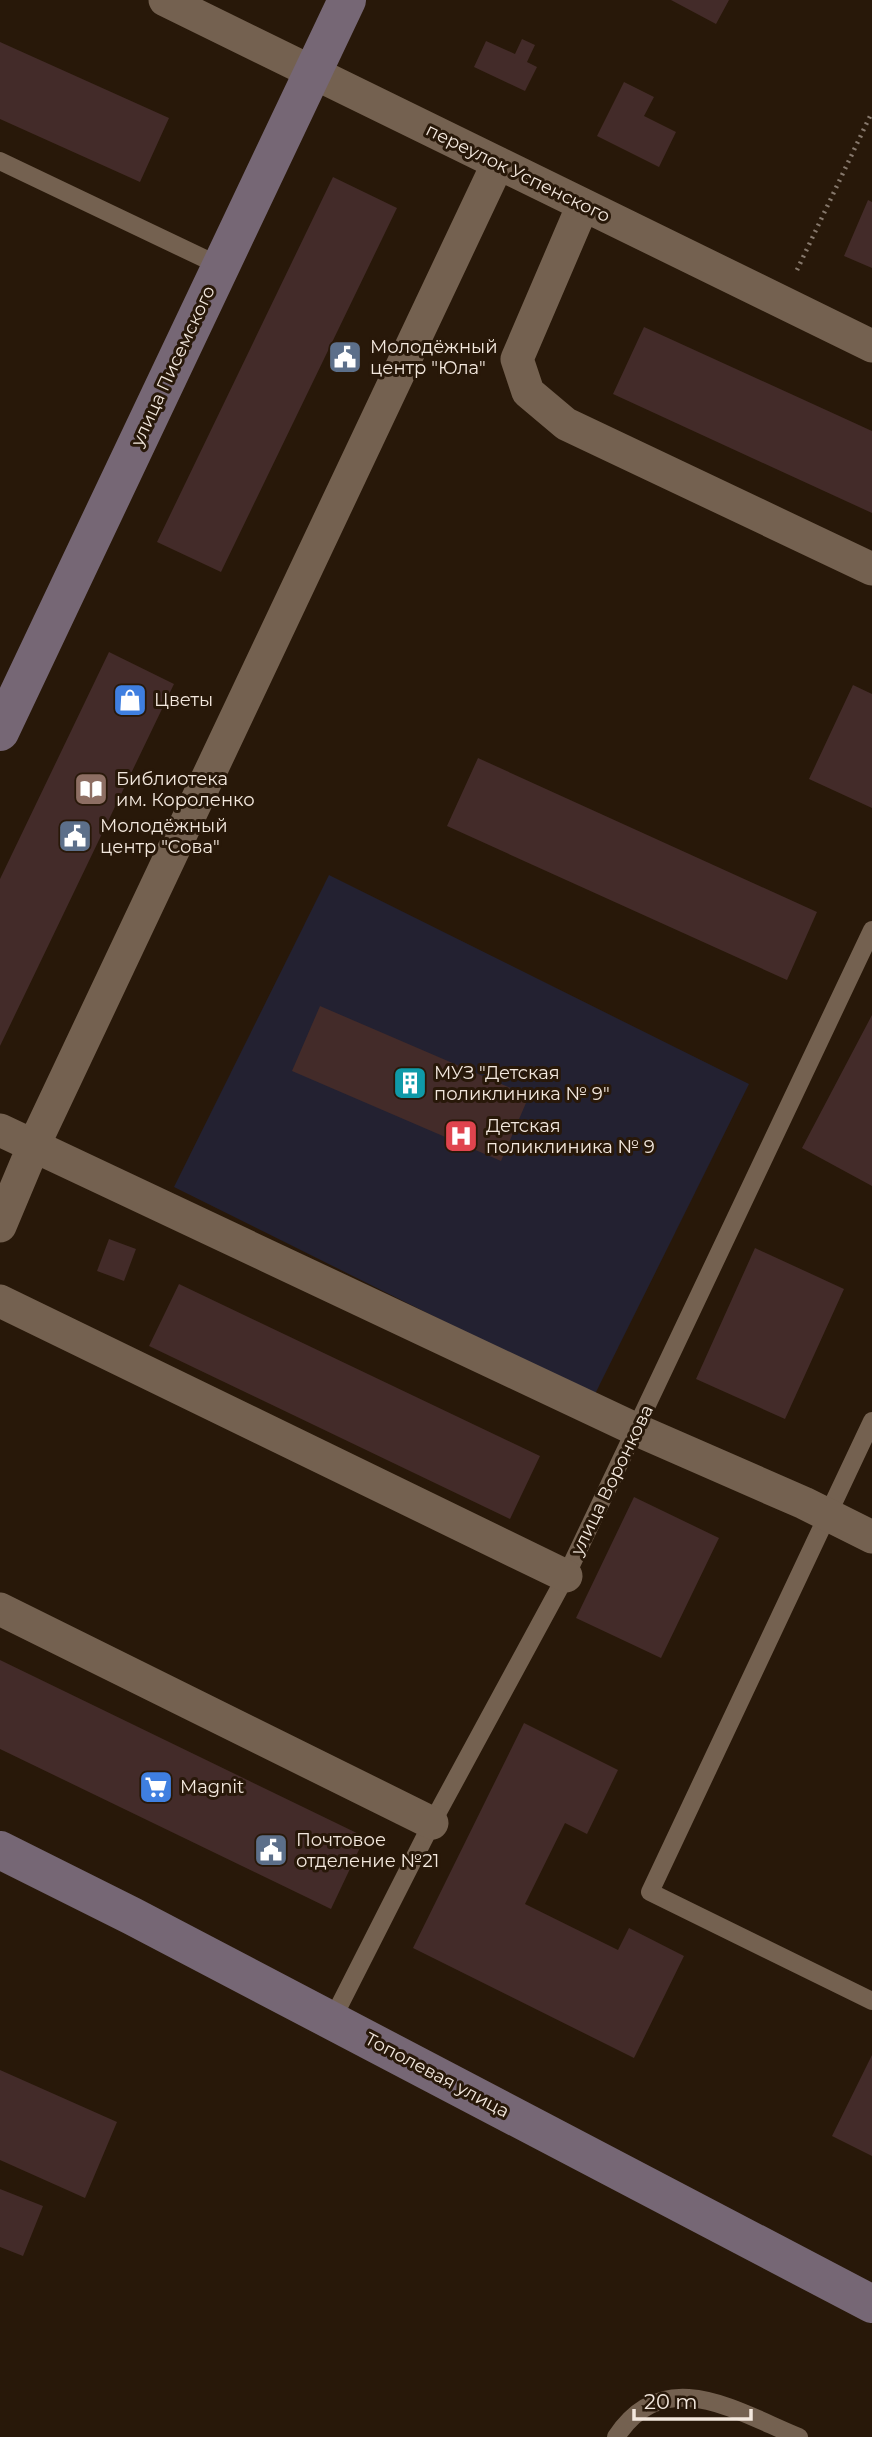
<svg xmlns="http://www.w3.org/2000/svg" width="872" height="2437" viewBox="0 0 872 2437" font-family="Montserrat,sans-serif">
<rect width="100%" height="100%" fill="#281809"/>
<path fill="#232131" d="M329,875L749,1084L594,1396L174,1187Z"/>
<path fill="#432b29" d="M671,0H729L716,24Z
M522,39L535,45L527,62L537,67L525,91L474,67L486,41L515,54Z
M0,42L169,118L140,182L0,119Z
M624,82L654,97L644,116L676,132L659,167L597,136Z
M333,177L397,208L221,572L157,542Z
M868,200L872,202V268L844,256Z
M644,327L872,431V513L613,394Z
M109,652L174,684L0,1046V879Z
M853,685L872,694V808L809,779Z
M478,758L817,912L787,980L447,826Z
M320,1006L529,1096L501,1161L292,1071Z
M872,1015V1186L802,1148Z
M109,1239L136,1249L124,1281L97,1271Z
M755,1248L844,1289L785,1419L696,1379Z
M179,1284L540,1456L510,1519L149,1346Z
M634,1497L719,1538L661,1658L576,1618Z
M0,1660L365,1837L331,1909L0,1749Z
M524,1723L618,1770L587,1834L565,1823L525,1904L618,1950L629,1928L684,1956L634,2058L413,1948Z
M872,2055V2156L832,2136Z
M0,2070L117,2122L85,2198L0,2160Z
M0,2189L43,2206L23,2256L0,2247Z"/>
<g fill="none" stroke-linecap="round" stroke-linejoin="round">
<path stroke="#87796d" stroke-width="4.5" stroke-dasharray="2 5" stroke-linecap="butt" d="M797,270L872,112"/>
<path stroke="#746150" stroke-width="18" d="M0,161L220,266
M872,1421L650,1892L872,2001
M332,2020L432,1823L566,1576L872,930
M616,2437C665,2363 737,2412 799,2437"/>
<path stroke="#746150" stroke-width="33" d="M165,0L872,346
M583,205L517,359L528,392L566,424L872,569
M0,1130L637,1430L804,1503L872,1537
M0,1226L34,1145L498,163
M0,1301L566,1576
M0,1609L432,1823"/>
<path stroke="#766775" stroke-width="38" d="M0,732L347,0
M0,1850L132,1916L872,2304"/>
</g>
<defs>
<g id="civic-square" transform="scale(1.75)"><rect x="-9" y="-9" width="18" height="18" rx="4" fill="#5c6f8a" stroke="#281809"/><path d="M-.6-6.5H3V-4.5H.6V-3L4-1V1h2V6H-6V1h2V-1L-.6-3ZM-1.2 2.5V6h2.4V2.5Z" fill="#fff"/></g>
<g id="shop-square" transform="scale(1.75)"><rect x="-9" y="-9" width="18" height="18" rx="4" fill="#3f7fe0" stroke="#281809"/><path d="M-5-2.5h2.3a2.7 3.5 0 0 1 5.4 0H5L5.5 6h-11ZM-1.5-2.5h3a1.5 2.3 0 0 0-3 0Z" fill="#fff"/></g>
<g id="library-square" transform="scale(1.75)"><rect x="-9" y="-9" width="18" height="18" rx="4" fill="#8d6e63" stroke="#281809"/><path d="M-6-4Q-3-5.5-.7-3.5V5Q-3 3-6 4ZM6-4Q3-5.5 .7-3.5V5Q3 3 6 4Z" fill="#fff"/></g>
<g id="building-square" transform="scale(1.75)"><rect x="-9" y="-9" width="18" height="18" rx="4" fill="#0f9aa8" stroke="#281809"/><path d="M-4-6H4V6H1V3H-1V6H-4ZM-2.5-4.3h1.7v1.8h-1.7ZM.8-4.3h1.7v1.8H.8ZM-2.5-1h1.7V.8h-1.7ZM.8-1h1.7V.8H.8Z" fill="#fff"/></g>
<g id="hospital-square" transform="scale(1.75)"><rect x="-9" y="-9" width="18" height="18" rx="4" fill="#e0444e" stroke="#281809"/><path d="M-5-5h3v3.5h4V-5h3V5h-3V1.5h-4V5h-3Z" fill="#fff"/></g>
<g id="supermarket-square" transform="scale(1.75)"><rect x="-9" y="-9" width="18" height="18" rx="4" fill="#3f7fe0" stroke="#281809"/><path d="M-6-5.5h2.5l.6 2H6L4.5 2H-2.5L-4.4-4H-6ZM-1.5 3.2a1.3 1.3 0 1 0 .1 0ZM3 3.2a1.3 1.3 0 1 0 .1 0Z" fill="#fff"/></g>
</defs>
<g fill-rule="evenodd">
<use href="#civic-square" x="345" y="357"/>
<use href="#shop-square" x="130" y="700"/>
<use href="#library-square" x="91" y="789"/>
<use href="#civic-square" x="75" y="836"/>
<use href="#building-square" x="410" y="1083"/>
<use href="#hospital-square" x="461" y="1136"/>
<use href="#supermarket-square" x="156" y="1787"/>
<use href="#civic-square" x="271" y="1850"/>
</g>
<g text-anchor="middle" stroke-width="6" stroke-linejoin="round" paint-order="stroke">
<g font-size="18" fill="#f3e8de" stroke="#281809">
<text transform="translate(518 173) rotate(26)" y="6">переулок Успенского</text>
<text transform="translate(173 366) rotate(-65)" y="6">улица Писемского</text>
<text transform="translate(612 1480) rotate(-64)" y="6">улица Воронкова</text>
<text transform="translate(437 2075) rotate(28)" y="6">Тополевая улица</text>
</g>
<g font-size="18" fill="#f3e8de" stroke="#281809" text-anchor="start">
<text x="370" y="353">Молодёжный<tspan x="370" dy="21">центр "Юла"</tspan></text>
<text x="154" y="706">Цветы</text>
<text x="116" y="785">Библиотека<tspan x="116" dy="21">им. Короленко</tspan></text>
<text x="100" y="832">Молодёжный<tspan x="100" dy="21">центр "Сова"</tspan></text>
<text x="434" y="1079">МУЗ "Детская<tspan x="434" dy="21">поликлиника № 9"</tspan></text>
<text x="486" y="1132">Детская<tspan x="486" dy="21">поликлиника № 9</tspan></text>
<text x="180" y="1793">Magnit</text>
<text x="296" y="1846">Почтовое<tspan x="296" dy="21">отделение №21</tspan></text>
</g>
</g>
<path d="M634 2409v10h117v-10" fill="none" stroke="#f3e8de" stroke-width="3.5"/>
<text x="644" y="2409" font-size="21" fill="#f3e8de" stroke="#281809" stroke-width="5" paint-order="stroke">20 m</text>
</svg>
